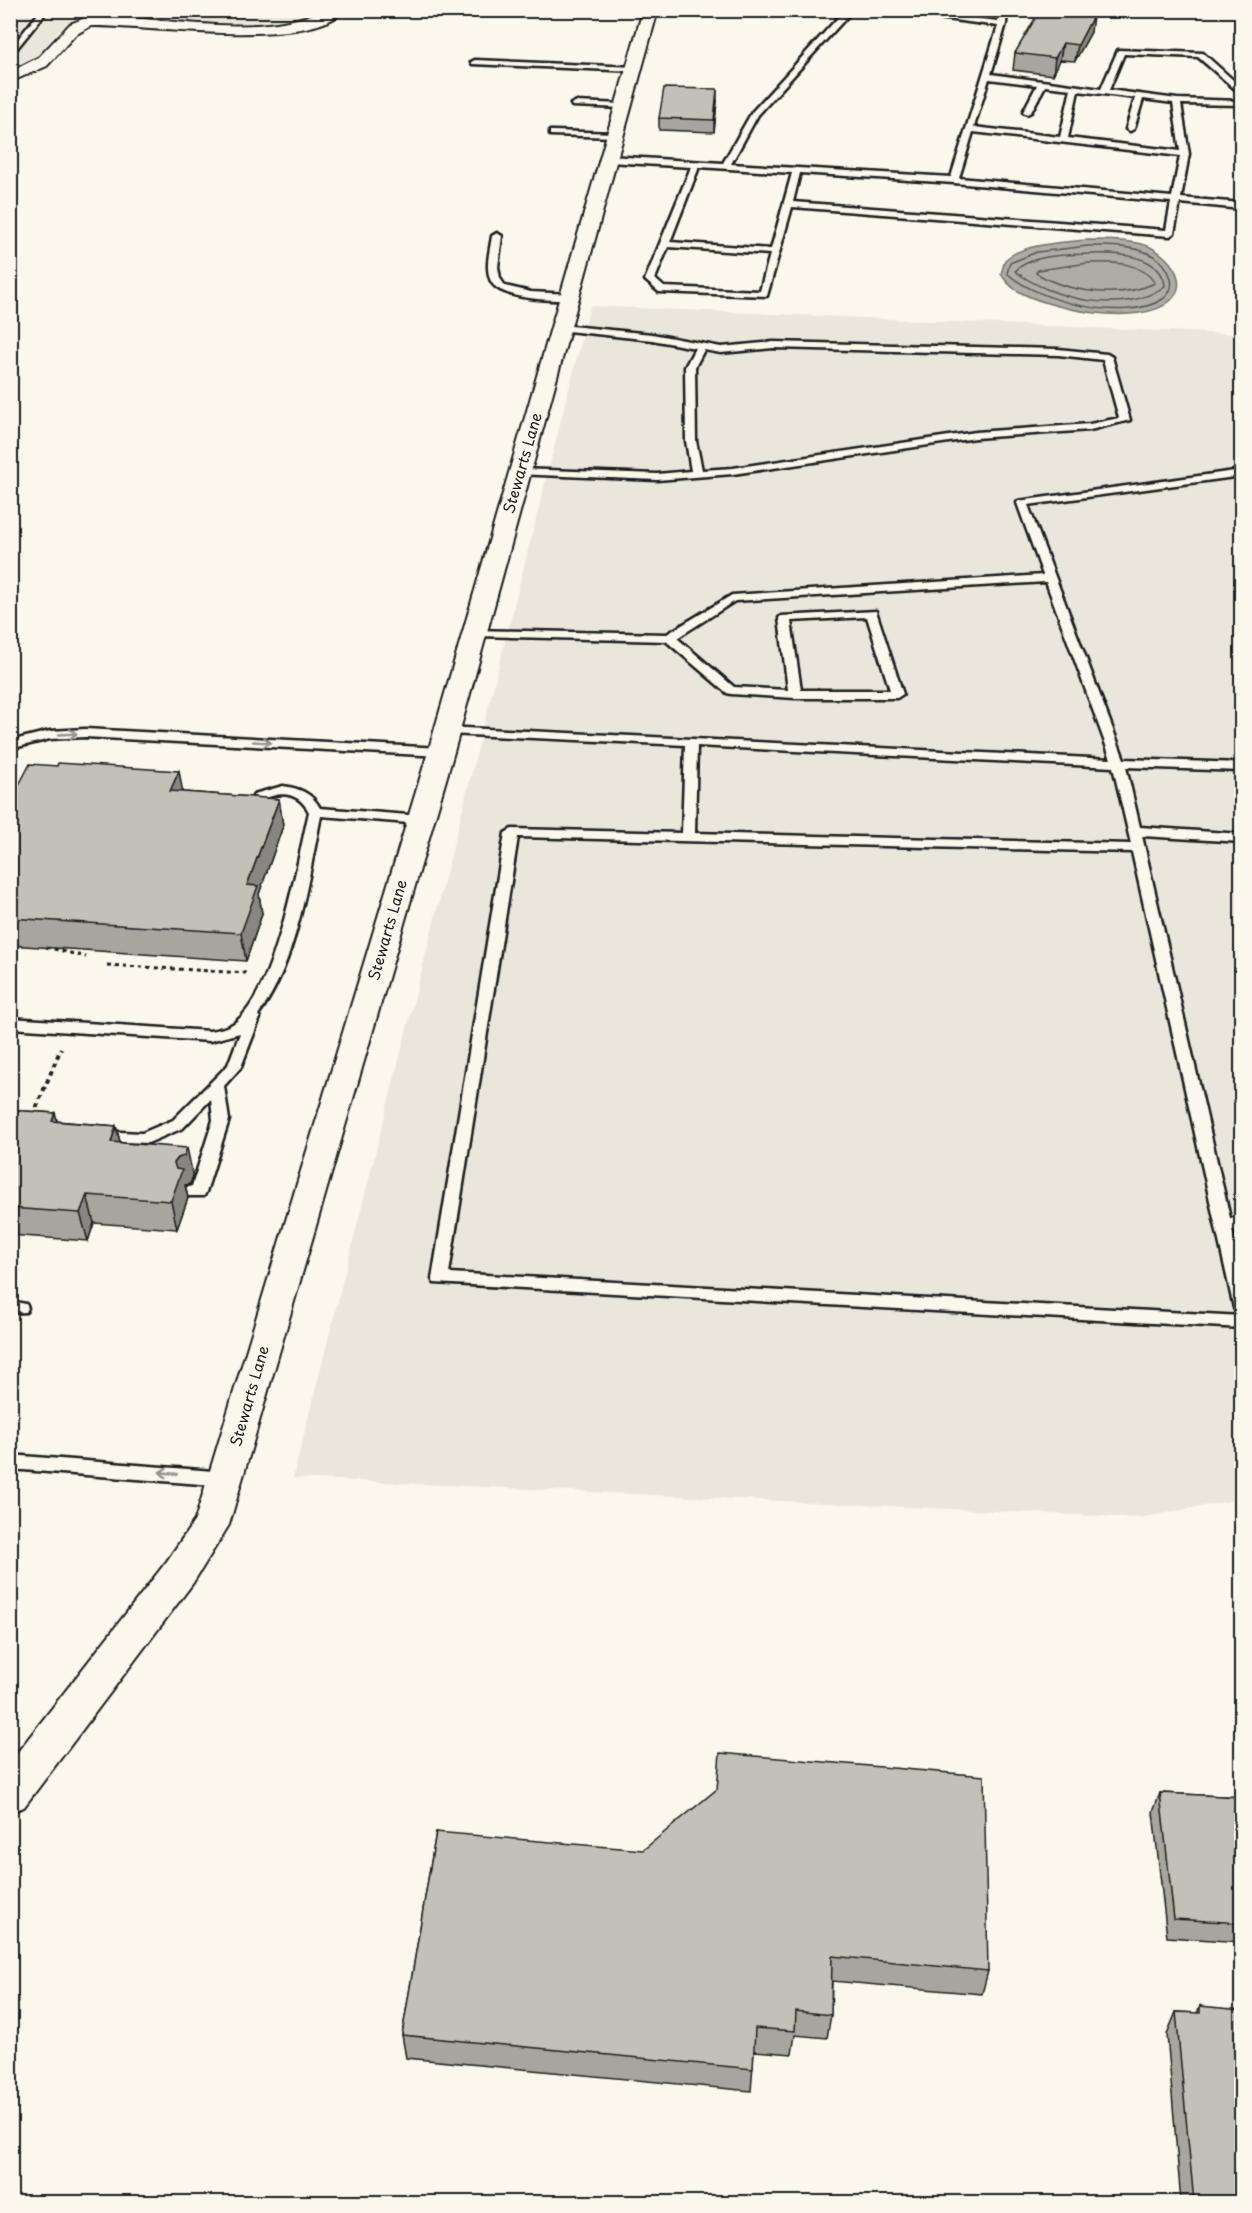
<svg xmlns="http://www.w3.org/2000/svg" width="1252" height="2213" viewBox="0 0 1252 2213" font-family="'Playpen Sans',sans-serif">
<rect width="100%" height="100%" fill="#fbf7ec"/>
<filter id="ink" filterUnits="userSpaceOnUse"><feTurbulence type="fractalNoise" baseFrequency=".0167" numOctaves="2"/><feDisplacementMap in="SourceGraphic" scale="12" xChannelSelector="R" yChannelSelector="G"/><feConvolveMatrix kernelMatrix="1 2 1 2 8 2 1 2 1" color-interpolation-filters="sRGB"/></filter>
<g filter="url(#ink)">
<path fill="#eae6dc" d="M11,11H319L314,18L269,28L86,20L74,22L60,29L33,62L11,74Z
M590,306L1235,334L1241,327V1499L1139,1518L293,1478Z"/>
<path fill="#afaca5" stroke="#74726e" stroke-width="1.5" d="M1088,240C1106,240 1125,240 1142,244C1165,250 1193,281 1170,301C1140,328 1047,309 1016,290C1010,286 1005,280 1001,274L1005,260C1021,244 1065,242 1088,240Z"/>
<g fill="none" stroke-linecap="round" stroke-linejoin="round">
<path stroke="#575653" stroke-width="1.5" d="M1088,246C1116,246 1162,244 1171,279C1173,287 1169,295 1163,299C1125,323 1038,302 1007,273L1010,263L1037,252Z
M1089,254C1113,253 1162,253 1165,286C1125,316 1052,300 1015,271C1032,254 1066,255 1089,254Z
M1089,263C1114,262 1140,261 1155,283C1121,299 1068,293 1036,273L1038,270Z"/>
<g stroke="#1c1c1c" stroke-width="5">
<path id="lane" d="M41,10H48L10,57V49Z
M845,10H853L758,115L731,164L951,177L998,26L879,10H906L998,21L999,10H1007L1006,24L991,74L1101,89L1118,50L1203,53L1242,88V95L1198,57L1124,54L1109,90L1177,99L1242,101V105L1181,104L1189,154L1181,198L1242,203V209L1180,203L1174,233L1170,236L792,207L767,296L659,292L645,280L691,167L609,162L605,159L609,156L723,163L752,112ZM989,79L1037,85L1023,112L1027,114L1031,112L1045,86L1071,89L1060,137L974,127ZM1078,91L1135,98L1126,129L1130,131L1134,129L1143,99L1173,103L1180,151L1068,138ZM973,132L1180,156L1172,197L959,178ZM699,167L792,173L771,249L670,242ZM800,173L954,183L1171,202L1166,230L793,202ZM668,247L770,254L760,291L664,287L655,279Z
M475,60L635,67L639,69L635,71L472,64L471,62Z
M575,102L624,104L628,106L624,108L572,106L571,104Z
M553,131L616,133L620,135L616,137L550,135V131Z
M497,233L502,236L498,267L500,278L505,286L531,292L570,294L573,295V299C556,302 502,299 492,283C484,270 490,250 492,236Z
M561,325L652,334L721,347L773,342L1058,349L1107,354L1112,357L1130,420L1090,430L976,438L733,474L657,480L516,474V470L520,469L657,474L691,471L686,441L685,367L695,348L652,340L558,330V326ZM773,348L1058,355L1103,360L1119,418L1090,424L976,432L733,468L702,470L696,441L695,367L704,350L721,353Z
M1242,470V476L1028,505L1124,759L1242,763V771L1126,767L1140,827L1242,834V842L1142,836L1230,1218L1242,1219V1231L1232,1230L1242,1270V1314L1236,1312L1234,1308L1132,852L518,837L449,1273L1242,1316V1328L434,1283L432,1279L505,833L512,829L682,833L685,745L447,734L441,730L443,727L1111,759L1046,582L735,601L677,638L734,687L788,690L779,618L781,616L876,611L903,694L897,698H795L731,694L727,693L666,641L475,636L469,632L471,630L667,634L732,595L1043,575L1017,503L1018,501ZM867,617L890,690H801L791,621ZM697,746L1113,767L1131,844L695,833Z
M85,729L441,748L447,752L441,756L85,737L50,739L10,749V741L50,731Z
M283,786C299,788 312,793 320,808L421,816L428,820L421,824L321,816C308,879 297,963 258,1015L260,1018L241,1067L224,1086L229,1120L206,1192L204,1196H184L182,1192L184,1188L192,1186L213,1120L211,1099L183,1128L148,1143L99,1141L94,1140L91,1136L94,1132L99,1131L142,1133L173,1120L228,1065L240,1033L210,1041L10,1028V1018L210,1031C221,1029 231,1027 239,1019C277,984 297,863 309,812C300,794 282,790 265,799L257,818H247L246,815L254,794Z
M10,1301L26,1304L28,1308L26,1312L10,1313Z
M10,1455L226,1472L232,1474L235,1479L232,1484L226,1486L10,1469Z"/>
</g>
<g stroke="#1c1c1c" stroke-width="4">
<path id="street" d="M324,10H345C306,51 147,25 91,26L75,35L47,66L10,82V72L39,57L70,24L90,16C166,16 252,41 324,10Z
M643,10H658L454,752L229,1525L193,1583L24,1807L10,1812V1762L167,1561L195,1520L428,752Z"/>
</g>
<path stroke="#1c1c1c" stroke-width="3" stroke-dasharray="4 4" stroke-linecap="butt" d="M46,947L86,957
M10,959L14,952
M107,965L246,973"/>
<path stroke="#1c1c1c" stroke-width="4" stroke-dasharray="4.5 4.5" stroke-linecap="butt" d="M33,1116L61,1048"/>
<use href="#lane" fill="#fbf7ec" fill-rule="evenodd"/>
<use href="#street" fill="#fbf7ec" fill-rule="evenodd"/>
</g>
<path fill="#a8a59e" stroke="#1c1c1c" stroke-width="1.5" d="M1084,15L1091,32L1075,61L1060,60L1053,75L1013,70L1015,53Z
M717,101L714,132L659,130V118Z
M57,766L183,792L279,799L283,826L259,894L262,914L246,961L10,945V802Z
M10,1110L55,1113L57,1121L116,1126L120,1142L193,1176L190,1184L185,1185L188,1198L177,1229L94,1223L88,1241L10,1235Z
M1160,1793L1242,1797V1942L1167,1937L1153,1812Z
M436,1832L988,1971L982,1994L832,1981L831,2015L827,2038L795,2035L792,2054L754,2051L751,2091L406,2058L402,2035Z
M1200,2006L1242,2202H1181L1167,2034L1176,2012L1197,2013Z"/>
<path fill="#888681" stroke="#1c1c1c" stroke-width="1.5" d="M1093,16L1091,32L1075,61L1078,45Z
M1063,43L1060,60L1053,75L1055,58Z
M717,89V101L714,132V120Z
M179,771L184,799L170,791Z
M279,799L283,826L259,894L262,914L246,961L241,933L247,885Z
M55,1113L63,1142L52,1121Z
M116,1126L123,1154L111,1142Z
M187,1148L193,1176L190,1184L185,1185L188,1198L177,1229L171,1201L174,1163Z
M87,1195L94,1223L88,1241L80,1213Z"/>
<path fill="#c3c0b8" stroke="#1c1c1c" stroke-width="1.5" d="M1040,10H1060L1085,12L1084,15L1093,16L1078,45L1063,43L1055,58L1015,53Z
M664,88L717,89L714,120L659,118Z
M58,763L179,771L170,791L279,799L247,885L258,886L241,933L10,918V802L30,764L57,766Z
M10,1110L55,1113L52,1121L116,1126L111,1142L187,1148L184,1156L178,1158L174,1163L176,1169L182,1170L171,1201L87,1195L80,1213L10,1208Z
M720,1753L984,1776L988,1971L832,1956L831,2015L796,2011L795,2031L755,2028L753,2069L402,2035L436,1832L643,1850L717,1789Z
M1160,1793L1242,1797V1923L1174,1919Z
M1200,2006L1242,2010V2202H1194L1176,2012L1200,2013Z"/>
<defs><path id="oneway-shaft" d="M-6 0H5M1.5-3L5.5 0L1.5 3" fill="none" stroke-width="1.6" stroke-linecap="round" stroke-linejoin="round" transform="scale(1.5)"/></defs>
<g stroke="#97948e">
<use href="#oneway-shaft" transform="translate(68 734) rotate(-3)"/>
<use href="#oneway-shaft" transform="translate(262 742) rotate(3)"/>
<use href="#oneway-shaft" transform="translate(168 1473) rotate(-174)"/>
</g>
</g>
<g text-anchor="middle" stroke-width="4.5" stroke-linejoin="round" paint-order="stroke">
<g font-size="15" fill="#1c1c1c" stroke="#fbf7ec">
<text transform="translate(523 463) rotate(-74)" y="5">Stewarts Lane</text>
<text transform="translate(388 930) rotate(-74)" y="5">Stewarts Lane</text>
<text transform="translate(250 1396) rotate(-74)" y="5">Stewarts Lane</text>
</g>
</g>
<rect width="1252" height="2213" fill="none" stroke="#fbf7ec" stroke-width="36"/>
<rect x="18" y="18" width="1216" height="2177" fill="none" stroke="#1c1c1c" stroke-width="2" filter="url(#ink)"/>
</svg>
